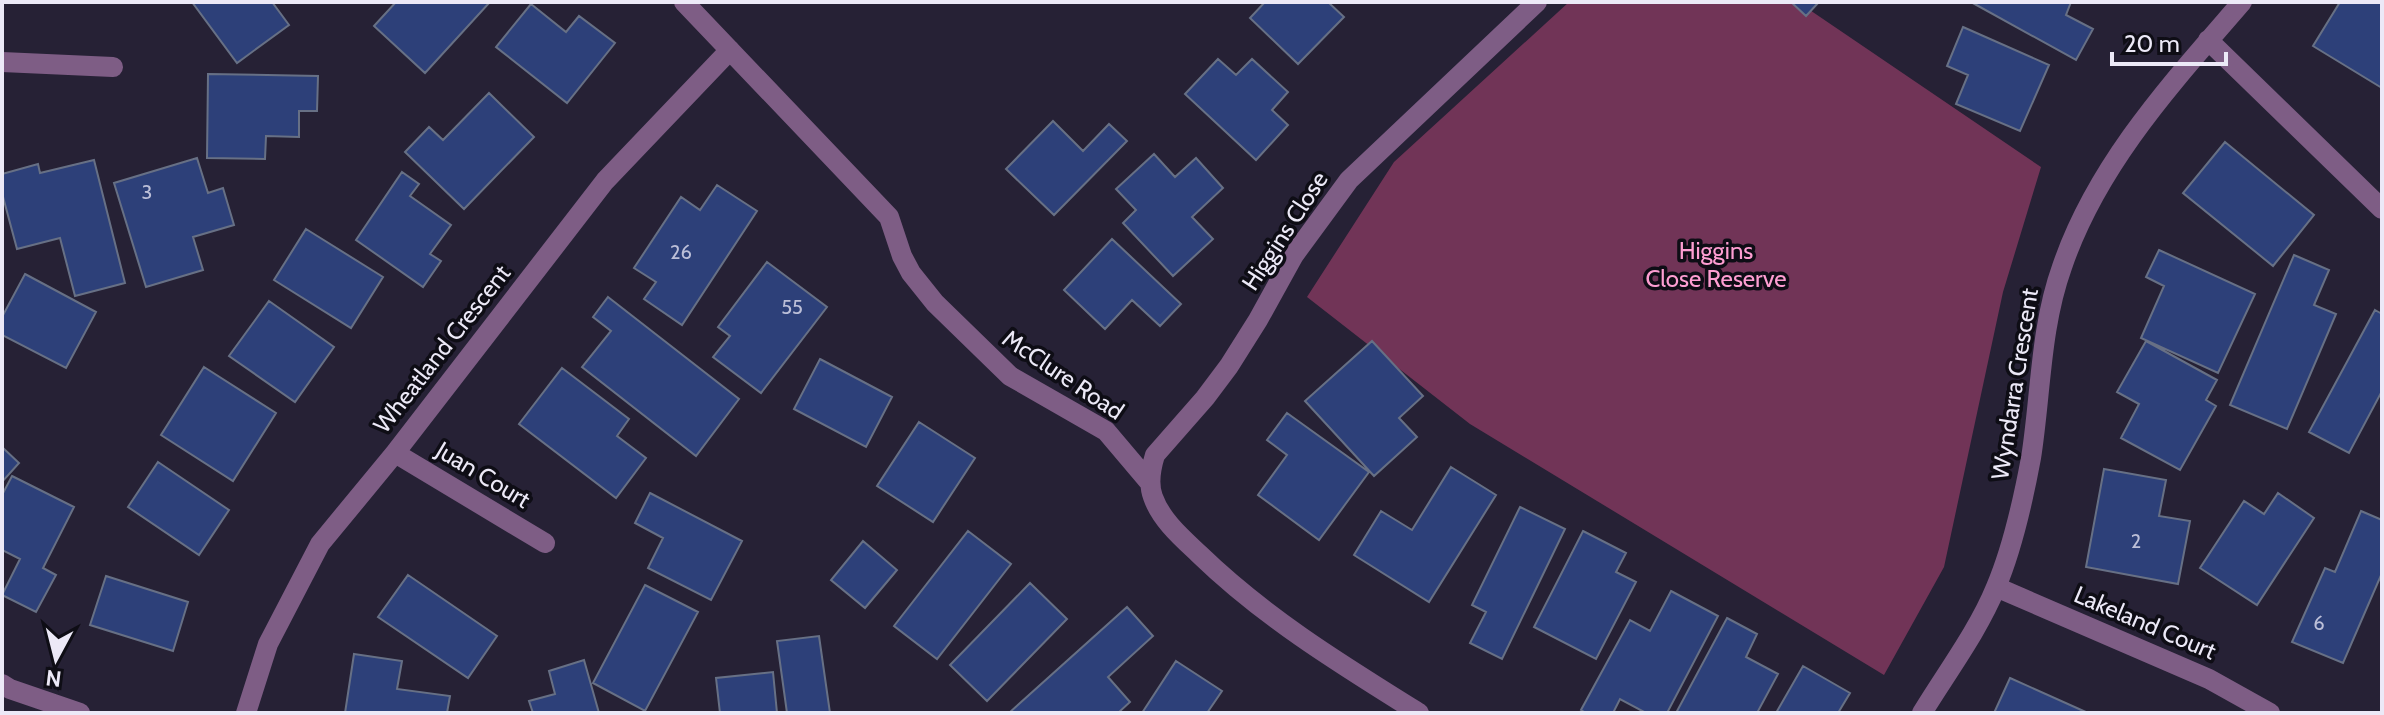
<svg xmlns="http://www.w3.org/2000/svg" width="2384" height="715" viewBox="0 0 2384 715" font-family="Cabin,sans-serif">
<rect width="100%" height="100%" fill="#262135"/>
<path fill="#713457" d="M1569,2H1798L2041,167L2003,292L1944,567L1884,675L1470,424L1307,297L1394,162Z"/>
<path fill="#2d4079" stroke="#677085" stroke-width="2" d="M192,2H272L289,25L237,63Z
M396,2H490L425,73L374,26Z
M1265,2H1328L1344,17L1298,64L1250,18Z
M1791,2H1819L1806,16Z
M1971,2H2071L2066,15L2093,29L2076,60Z
M2340,2H2382V88L2313,46Z
M531,4L566,32L579,16L615,43L567,103L496,47Z
M1963,27L2049,65L2020,131L1956,104L1968,75L1947,66Z
M1218,59L1236,75L1252,59L1288,92L1272,110L1288,125L1256,160L1185,94Z
M208,74L318,76L317,111H299V137L266,136L265,159L207,158Z
M489,93L534,137L464,209L405,152L429,127L443,140Z
M1053,121L1083,151L1109,124L1127,141L1054,215L1006,169Z
M2225,142L2314,215L2273,266L2183,193Z
M1154,154L1175,177L1196,158L1223,188L1192,217L1213,239L1173,276L1123,223L1136,210L1116,189Z
M197,158L208,193L223,188L234,225L193,237L203,270L146,287L114,183Z
M94,160L125,283L75,296L60,238L17,249L2,193V174L38,164L40,173Z
M402,172L419,184L410,196L451,225L430,254L441,261L423,287L356,240Z
M717,185L757,211L682,325L644,299L656,282L634,268L681,197L700,210Z
M306,229L383,277L351,328L274,280Z
M1112,239L1181,304L1160,326L1132,300L1105,329L1064,290Z
M2159,250L2255,294L2218,373L2141,338L2164,286L2146,277Z
M2294,255L2329,270L2314,305L2336,314L2287,429L2230,405Z
M767,262L827,307L761,393L713,357L730,336L718,327Z
M25,274L96,312L66,368L2,335V317Z
M608,297L739,399L696,456L582,367L611,331L593,317Z
M269,301L334,347L295,402L229,356Z
M2375,310L2382,314V391L2349,453L2309,432Z
M1372,341L1423,396L1399,418L1417,437L1374,476L1305,401Z
M2146,341L2217,380L2206,400L2216,406L2180,470L2121,438L2139,404L2117,392Z
M820,359L892,397L866,447L794,409Z
M204,367L276,413L233,481L161,435Z
M562,368L629,419L617,436L646,458L616,498L519,424Z
M1287,413L1369,472L1319,540L1258,495L1287,455L1267,440Z
M919,422L975,458L933,522L877,486Z
M2,447L19,463L2,482Z
M158,462L229,510L199,555L128,507Z
M1451,467L1496,495L1429,602L1354,555L1381,511L1412,530Z
M2104,469L2166,480L2159,516L2190,521L2178,584L2086,567Z
M12,476L74,507L43,568L56,575L36,612L2,595L20,559L2,550V495Z
M650,493L742,541L711,600L648,568L663,538L635,523Z
M2278,493L2314,518L2257,605L2200,568L2244,501L2264,514Z
M1520,507L1565,529L1502,659L1470,643L1486,612L1472,605Z
M2361,511L2382,520V573L2343,663L2292,642L2325,568L2335,572Z
M968,531L1011,564L937,659L894,626Z
M1583,531L1626,553L1616,572L1636,582L1596,659L1534,627Z
M863,541L897,570L865,608L831,580Z
M408,575L497,636L468,678L378,617Z
M106,576L188,602L173,651L90,625Z
M1030,583L1067,619L987,701L950,665Z
M645,585L698,612L645,711L593,683Z
M1671,591L1718,616L1667,713H1646L1620,699L1613,713H1586L1581,710L1630,620L1650,631Z
M1127,607L1153,636L1108,677L1130,702L1118,713H1009Z
M1727,618L1757,634L1746,657L1778,674L1757,713H1676Z
M819,636L830,713H787L777,641Z
M354,654L402,661L397,689L450,696L447,713H345Z
M584,660L599,713H533L529,701L555,694L549,671Z
M1176,661L1222,691L1207,713H1142Z
M1803,666L1850,693L1838,713H1776Z
M773,672L777,713H720L716,678Z
M2010,678L2088,713H1994Z"/>
<g fill="none" stroke-linecap="round" stroke-linejoin="round">
<path stroke="#7e5d85" stroke-width="20" d="M684,2L889,217L902,256L911,273L935,303L1010,376L1106,431L1150,483
M2208,40L2382,209
M2,62L113,67
M395,453L545,543
M1996,587L2209,679L2270,713
M2,684L10,689L80,713
M246,713L268,644L320,544L395,453L605,181L730,50
M1419,713C1342,665 1265,618 1199,554C1182,538 1161,520 1153,497C1148,484 1151,468 1155,455L1205,398L1229,366L1258,320L1294,255L1349,180L1537,2
M1922,713C1947,672 1978,631 1996,587C2013,547 2023,501 2031,458C2041,395 2040,328 2062,267C2097,164 2172,83 2242,2"/>
</g>
<g text-anchor="middle" stroke-width="7" stroke-linejoin="round" paint-order="stroke">
<g font-size="20" fill="#bcbfd8">
<text x="147" y="199">3</text>
<text x="681" y="259">26</text>
<text x="792" y="314">55</text>
<text x="2136" y="548">2</text>
<text x="2319" y="630">6</text>
</g>
<g font-size="24" fill="#ece9f7" stroke="#0e0d15">
<text transform="translate(1285 231) rotate(-57)" y="8">Higgins Close</text>
<text transform="translate(442 349) rotate(-52)" y="8">Wheatland Crescent</text>
<text transform="translate(1063 375) rotate(34)" y="8">McClure Road</text>
<text transform="translate(2015 384) rotate(-81)" y="8">Wyndarra Crescent</text>
<text transform="translate(483 475) rotate(31)" y="8">Juan Court</text>
<text transform="translate(2145 623) rotate(23)" y="8">Lakeland Court</text>
</g>
<g font-size="24" fill="#fe9ed2" stroke="#0e0d15">
<text x="1716" y="259">Higgins<tspan x="1716" dy="28">Close Reserve</tspan></text>
</g>
</g>
<rect width="2384" height="715" fill="none" stroke="#ece9f7" stroke-width="8"/>
<g transform="translate(56 659) rotate(187)" stroke="#0e0d15" stroke-width="6" paint-order="stroke">
<path d="M0-6L14 30L0 20L-14 30Z" fill="#ece9f7"/>
<text y="-12" font-size="22" font-weight="bold" text-anchor="middle" fill="#ece9f7">N</text>
</g>
<path d="M2112 52v12h114v-12" fill="none" stroke="#ece9f7" stroke-width="4"/>
<text x="2124" y="52" font-size="24" fill="#ece9f7" stroke="#0e0d15" stroke-width="6" paint-order="stroke">20 m</text>
</svg>
